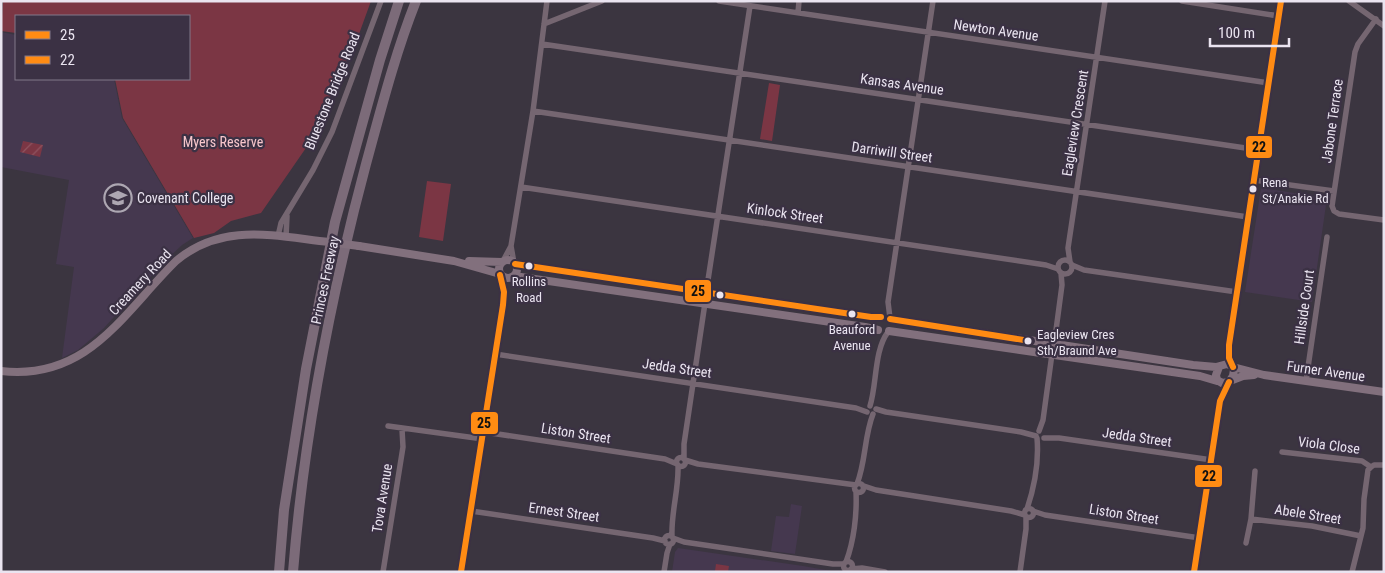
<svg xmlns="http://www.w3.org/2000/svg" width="1385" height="573" viewBox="0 0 1385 573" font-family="'Roboto Condensed',sans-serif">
<defs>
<pattern id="garden-furrows" width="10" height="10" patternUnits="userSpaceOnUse" patternTransform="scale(1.25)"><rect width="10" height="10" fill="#7b3644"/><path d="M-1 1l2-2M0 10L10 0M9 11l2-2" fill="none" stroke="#8e535f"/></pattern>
</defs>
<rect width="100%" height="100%" fill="#3b3540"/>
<path fill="#45384f" d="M1,32L16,35V79H114L122,118L193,238L182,245L161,265L104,328L78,350L62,358L74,267L56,264L69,180L1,167Z
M1261,188L1327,198L1312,302L1245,292Z
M791,504L802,506L795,554L771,551L776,516L789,517Z
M678,548L803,566L837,572H672L675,552Z"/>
<path fill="#7b3644" d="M3,1H371L359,34L308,145L261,213L231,221L214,233L194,238L123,118L115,79H189V16H16V33L1,31Z
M769,83L780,85L772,141L760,139Z
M427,181L451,184L443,241L419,237Z
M716,564L729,566L728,572L715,571Z"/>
<path fill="url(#garden-furrows)" d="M23,141L43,145L40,157L20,152Z"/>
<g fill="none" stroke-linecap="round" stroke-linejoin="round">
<path stroke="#756671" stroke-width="5.5" d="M719,1L1269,83
M1182,1L1279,16
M1349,1L1384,26
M798,13L799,1
M1376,19L1358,44L1355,52L1332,206L1334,211L1339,214L1384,220
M544,24L602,1
M542,44L1259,150
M533,111L1248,217
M1254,180L1334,191
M521,187L1046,265L1058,269
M278,236L281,223L313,170L332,132L381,1
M286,237L287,216
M511,246L514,263
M1058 267a7 7 0 1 1 14 0a7 7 0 1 1-14 0Z
M503,261L511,246L533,111L547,1
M1070,262L1068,248L1105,1
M1072,265L1084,270L1237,292
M706,293L750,6
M890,318L888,302L933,1
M1054,345L1062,285L1061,273
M495,354L856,408L867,412
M1306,381L1327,237
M870,406C877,384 874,350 888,332
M876,409L886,412L1021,432L1036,436
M388,426L483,439
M1039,431L1043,420L1052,354
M484,432L665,459L677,464
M1044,438H1059L1212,460
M1282,452L1362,461L1371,467
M676.5 462a4.5 4.5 0 1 1 9 0a4.5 4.5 0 1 1-9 0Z
M684,459V444L705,303
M685,460L698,464L856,485
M1371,467L1374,465H1384
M854.5 488a4.5 4.5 0 1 1 9 0a4.5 4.5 0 1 1-9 0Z
M857,484C866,461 864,437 873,414
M864,486L876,490L1011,511L1025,515
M1024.5 513a4.5 4.5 0 1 1 9 0a4.5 4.5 0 1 1-9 0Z
M1027,509C1034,488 1039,461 1037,438
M471,511L653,538L665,541
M1033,511L1045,515L1200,538
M1251,519L1312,526L1361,536
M664.5 540a4.5 4.5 0 1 1 9 0a4.5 4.5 0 1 1-9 0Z
M672,536C671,512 679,489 678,465
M673,538L684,542L833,564H844
M1246,543L1251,519L1255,471
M843.5 566a4.5 4.5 0 1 1 9 0a4.5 4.5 0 1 1-9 0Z
M846,562C854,541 857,514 856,492
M851,569L862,568L885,572
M383,572L403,447L402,429
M664,572L667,553L670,544
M1020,572L1026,529V517
M1352,572L1363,528L1364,499L1368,470L1371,467"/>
<path stroke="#82707d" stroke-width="8" d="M359,246L454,261L500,274
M499 269a9 9 0 1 1 18 0a9 9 0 1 1-18 0Z
M469,261L502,262
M515,264L871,317H881
M514,276L865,327L878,330
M890,319L1193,365L1216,367L1227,364L1232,366L1234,370L1233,376L1229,382L1222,383L1217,380L1216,375L1219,367
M889,331L1200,376L1217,381
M1233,367L1229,358V345L1281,1
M1233,367L1264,375L1384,392
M1,371C88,381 123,313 176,261C222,222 274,236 329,242
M1230,381L1243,376L1254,375
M461,572L503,305L504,292L500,275
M1194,572L1220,401L1229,382"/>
<path stroke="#7c6b79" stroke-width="10" d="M279,572L284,510L306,369L335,222L380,60L399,1
M293,572C304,436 331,295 366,164C381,109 395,54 416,1"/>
<path stroke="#82707d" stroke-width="8" d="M329,242L359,246"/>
<g stroke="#3b3144" stroke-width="10">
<path id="bus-1" d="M515,264L871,317H881
M890,319L1030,341
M461,572L503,305L504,292L500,275"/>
</g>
<g stroke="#3b3144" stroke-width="10">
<path id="bus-2" d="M1233,367L1229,358V345L1281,1
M1194,572L1220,401L1229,382"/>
</g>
<use href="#bus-1" stroke="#ff8b13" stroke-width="6"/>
<use href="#bus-2" stroke="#ff8b13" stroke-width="6"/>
</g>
<defs>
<g id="school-ring" transform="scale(1.4375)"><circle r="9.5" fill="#3b3144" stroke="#ada7b2" stroke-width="1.5"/><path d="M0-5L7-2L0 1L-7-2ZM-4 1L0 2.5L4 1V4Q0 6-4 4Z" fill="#ada7b2"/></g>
</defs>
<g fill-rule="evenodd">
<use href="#school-ring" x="118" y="198"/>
</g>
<g fill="#eae4f0" stroke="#3b3144" stroke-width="2">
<circle cx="1253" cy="189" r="4.5"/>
<circle cx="529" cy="266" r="4.5"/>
<circle cx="720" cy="295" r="4.5"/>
<circle cx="852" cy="314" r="4.5"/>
<circle cx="1028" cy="341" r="4.5"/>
</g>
<g text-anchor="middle" stroke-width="4.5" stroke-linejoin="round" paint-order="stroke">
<g font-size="13" fill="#eae4f0" stroke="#3b3144" text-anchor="start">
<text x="1262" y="187">Rena<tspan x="1262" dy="16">St/Anakie Rd</tspan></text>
<text x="529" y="286" text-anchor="middle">Rollins<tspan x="529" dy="16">Road</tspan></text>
<text x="852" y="334" text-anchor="middle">Beauford<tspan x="852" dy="16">Avenue</tspan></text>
<text x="1037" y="339">Eagleview Cres<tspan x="1037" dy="16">Sth/Braund Ave</tspan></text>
</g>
<g font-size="14" fill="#eae4f0" stroke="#3b3144">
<text transform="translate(996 30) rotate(8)" y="5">Newton Avenue</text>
<text transform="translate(902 84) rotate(8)" y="5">Kansas Avenue</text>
<text transform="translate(332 91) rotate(-68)" y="5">Bluestone Bridge Road</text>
<text transform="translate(1332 121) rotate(-82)" y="5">Jabone Terrace</text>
<text transform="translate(1075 123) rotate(-81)" y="5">Eagleview Crescent</text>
<text transform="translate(892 152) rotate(8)" y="5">Darriwill Street</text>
<text transform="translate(785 213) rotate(8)" y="5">Kinlock Street</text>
<text transform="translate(325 280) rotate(-78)" y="5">Princes Freeway</text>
<text transform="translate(140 282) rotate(-47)" y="5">Creamery Road</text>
<text transform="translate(1304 307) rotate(-82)" y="5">Hillside Court</text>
<text transform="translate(677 368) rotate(8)" y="5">Jedda Street</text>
<text transform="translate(1326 371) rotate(8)" y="5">Furner Avenue</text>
<text transform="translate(576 433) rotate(9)" y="5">Liston Street</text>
<text transform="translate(1137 437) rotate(8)" y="5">Jedda Street</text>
<text transform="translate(1329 445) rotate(7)" y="5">Viola Close</text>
<text transform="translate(382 498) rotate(-81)" y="5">Tova Avenue</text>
<text transform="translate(564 512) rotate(8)" y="5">Ernest Street</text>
<text transform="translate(1124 514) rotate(9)" y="5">Liston Street</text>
<text transform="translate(1308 514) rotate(9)" y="5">Abele Street</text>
</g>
<g font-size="14" fill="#f8c7cc" stroke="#3b3144">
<text x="223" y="147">Myers Reserve</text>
</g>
<g font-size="14" fill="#eae4f0" stroke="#3b3144" text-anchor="start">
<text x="137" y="203">Covenant College</text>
</g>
</g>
<g stroke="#3b3144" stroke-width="2">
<rect x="1245" y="135" width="28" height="24" rx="5" fill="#ff8b13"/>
<rect x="684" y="279" width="28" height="24" rx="5" fill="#ff8b13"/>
<rect x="470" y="411" width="29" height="24" rx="5" fill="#ff8b13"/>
<rect x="1194" y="464" width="29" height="24" rx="5" fill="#ff8b13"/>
</g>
<g font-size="14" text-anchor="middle" font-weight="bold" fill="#111">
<text x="1259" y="152">22</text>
<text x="698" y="296">25</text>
<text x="484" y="428">25</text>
<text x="1209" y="481">22</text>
</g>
<rect width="1385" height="573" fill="none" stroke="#eae4f0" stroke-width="5"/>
<rect x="15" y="15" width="175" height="65" fill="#3b3144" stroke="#817989"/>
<rect x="25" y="31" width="25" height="8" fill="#ff8b13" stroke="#817989"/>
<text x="60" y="40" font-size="15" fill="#eae4f0">25</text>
<rect x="25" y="56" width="25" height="8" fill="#ff8b13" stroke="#817989"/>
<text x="60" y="65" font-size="15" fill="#eae4f0">22</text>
<path d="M1210 38v8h79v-8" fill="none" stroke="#eae4f0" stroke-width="2.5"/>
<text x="1218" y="38" font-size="15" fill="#eae4f0" stroke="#3b3144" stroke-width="4" paint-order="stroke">100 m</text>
</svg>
